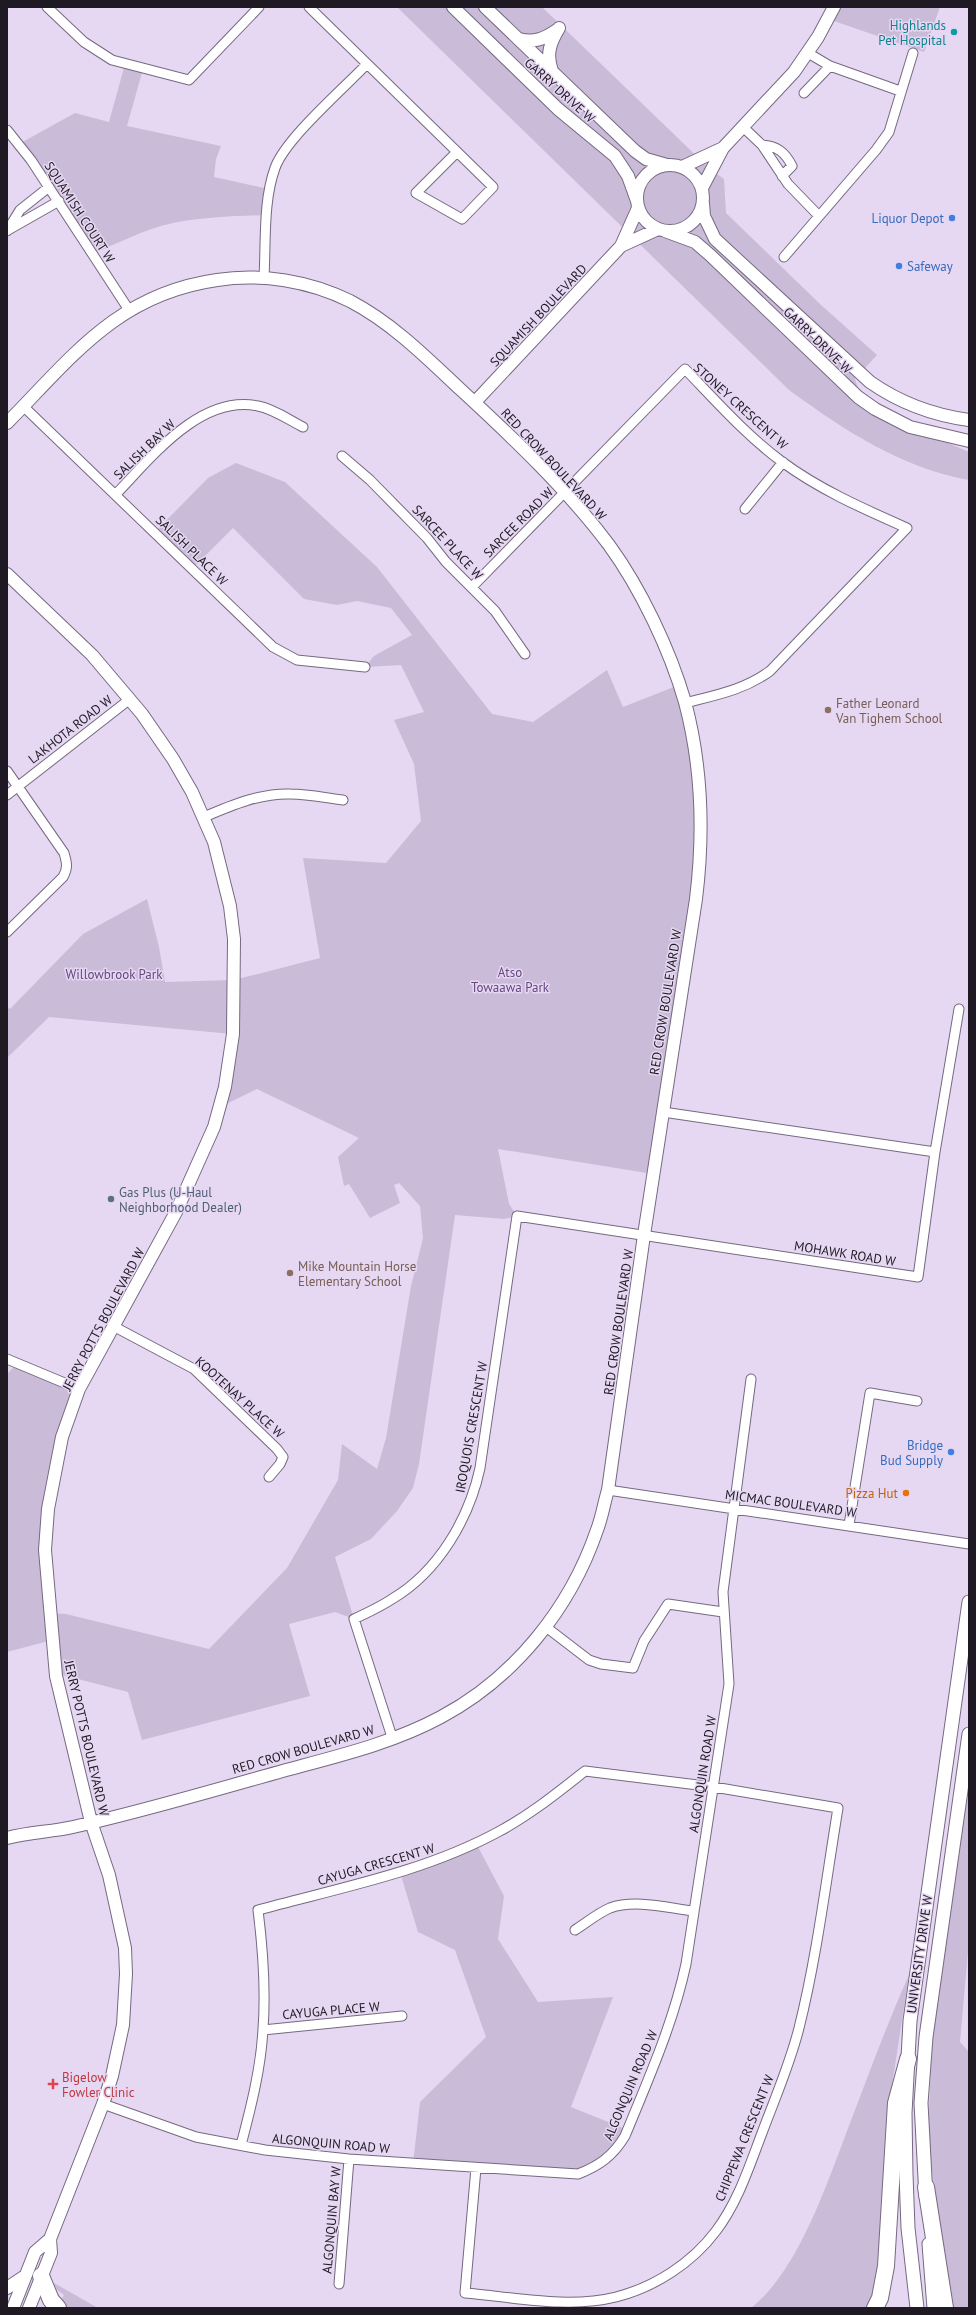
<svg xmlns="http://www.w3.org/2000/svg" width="976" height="2315" viewBox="0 0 976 2315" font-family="'PT Sans',sans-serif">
<rect width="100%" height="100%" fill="#e6d8f3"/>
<path fill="#cabbd8" d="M397,7H542L710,169L724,179L726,213L820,304L877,355L855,379L861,397L911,427L969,452V480C901,468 844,430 789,390Z
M834,7H940L924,52L828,19Z
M125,64L143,69L127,126L221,146L216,159L214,177L269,189L267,215C235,216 204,217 173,223C145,229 118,243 93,254L19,144L75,113L109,122Z
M236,463L285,482L377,567L492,714L533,722L607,670L623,707L679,685L685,703L700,845L653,1174L498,1149L509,1204L517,1216L504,1219L455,1215L419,1464L413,1488L397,1511L371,1539L335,1557L354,1619L335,1612L289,1624L310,1696L142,1740L128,1692L51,1672L52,1640L7,1652V1374L17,1364L79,1389L62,1437L43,1598L44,1613L66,1614L209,1649L287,1568L338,1480L342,1444L377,1469L386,1438L411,1286L423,1238L420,1206L399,1183L394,1185L400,1203L370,1218L349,1184L344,1186L338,1157L359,1138L257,1089L220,1107L232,1034L49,1017L7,1058V1007L10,1009L83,934L147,899L159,947L165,982L234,980L320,958L303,858L386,863L421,821L414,764L394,720L424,712L401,665L365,667L374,656L412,635L391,608L357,601L337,605L304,599L233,528L193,568L155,532L208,478Z
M969,1734V1940L960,2042L969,2052V2308H954L940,2241L928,2135L932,2038Z
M476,1843L504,1896L498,1939L538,2002L613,1997L571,2107L628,2130L616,2150L578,2174L413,2164L420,2102L486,2037L455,1950L418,1932L400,1872Z
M909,1975L886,2124L885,2175L877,2284L869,2308H751C798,2271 826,2186 847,2131C867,2079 886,2026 909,1975Z
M54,2283L98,2308H67L60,2302L64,2295L56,2289Z"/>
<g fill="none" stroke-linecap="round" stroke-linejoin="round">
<g stroke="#756980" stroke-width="11">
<path id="street" d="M47,7L84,42L112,60L189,80L259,7
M309,7L493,187L462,219L416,193L457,152
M808,53L830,66L900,91
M804,93L830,66
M743,127L762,145L788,184L819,216
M7,130L31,160L129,310
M762,145C777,146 785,152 792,166L782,176
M8,230L59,201
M7,231L20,210L49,187
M784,257L876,150L889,132L913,53
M264,277C266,242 263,201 275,168C285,139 344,88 367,64
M23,406L273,647L297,660L365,667
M342,456L370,480L427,538L446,562L495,611L525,654
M116,494C151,458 200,394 258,406C274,409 289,420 303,427
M745,509L783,462
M472,587L685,369C716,401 746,435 781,461C820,490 864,509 907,528L770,671C744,690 716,695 685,703
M7,771L64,853C67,863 68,868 63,877L7,932
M7,795L130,699
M204,817C232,805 260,793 291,794C308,794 326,798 343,800
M663,1112L935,1152
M113,1326L194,1369L277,1449L283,1457L280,1464L269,1477
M7,1359L79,1389
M608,1490L969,1544
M849,1525L870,1393L917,1401
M546,1627L589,1660L601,1664L633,1668L644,1641L668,1604L723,1612
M392,1737L354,1619C367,1613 380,1607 392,1599C438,1572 469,1519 480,1468L517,1216L918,1277L935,1152L959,1009
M575,1930C586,1923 598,1913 610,1908C635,1899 668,1908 694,1911
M263,2030L402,2016
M103,2104L196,2137L265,2150L349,2159L578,2174C599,2166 613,2156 625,2136C648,2080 673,2024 686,1964L729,1684L723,1592L751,1379
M241,2145C251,2107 261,2068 263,2029C266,1989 263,1950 258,1910C339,1888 424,1872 498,1832C530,1815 557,1793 585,1771L714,1787L838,1808C826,1881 817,1956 799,2028C790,2064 775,2098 762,2133C749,2167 738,2202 716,2231C692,2263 655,2287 616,2297C568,2309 514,2297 465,2293L476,2168
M339,2284L349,2159"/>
</g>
<g stroke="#756980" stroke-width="14">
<path id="secondary" d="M453,7L558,109L615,156L628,176L637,201
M485,7L635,151L646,159L667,165
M519,39C534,43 544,39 557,30
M552,71C546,54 550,43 559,28
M637 198a33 33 0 1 1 66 0a33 33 0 1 1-66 0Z
M682,167L723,148
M702,188L723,148L794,72L818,37L834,7
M703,203L704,216L715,239L870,382C900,403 932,415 969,420
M665,231L695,242L710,255L858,397L875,409L910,427L969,441
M621,246L658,229
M475,402L621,246L638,208
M7,423C73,356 118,294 217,280C262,273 309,281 350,301C392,323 426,357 460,389C511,436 567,489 609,545C641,589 670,650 685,702C702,766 704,834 696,899L644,1235L608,1490C604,1503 602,1517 597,1530C570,1609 514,1678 441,1717C393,1743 338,1756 286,1770C215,1790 144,1811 73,1827C51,1832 29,1832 7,1838
M7,574L92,655L142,714L173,759L192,792L214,842L230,906L234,939L233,1034L225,1087L214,1127L176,1212L79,1389L62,1437L48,1509L45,1550L56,1676L91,1822L109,1875L125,1948L126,1974L123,2025L112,2076L103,2104L50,2239L51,2253L29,2308
M7,2288L25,2276
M13,2308L35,2252L50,2239"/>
</g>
<g stroke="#756980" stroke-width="15">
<path id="primary" d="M926,2197L921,2103L926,2037L969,1734
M929,2244L934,2308
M917,2308L908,2228L906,2174L905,2113L910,2021L969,1602"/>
</g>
<g stroke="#756980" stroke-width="18">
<path id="highway" d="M926,2187L945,2308
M41,2276L51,2300L58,2308
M875,2308L880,2298L886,2266L896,2103L908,2059"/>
</g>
<use href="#street" stroke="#fff" stroke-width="9"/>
<use href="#secondary" stroke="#fff" stroke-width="12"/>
<use href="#primary" stroke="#fff" stroke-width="13"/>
<use href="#highway" stroke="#fff" stroke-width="16"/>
</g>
<circle fill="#0f9aa8" stroke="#e6d8f3" stroke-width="1.5" cx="954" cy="32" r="4"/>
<g fill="#3f7fe0" stroke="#e6d8f3" stroke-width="1.5">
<circle cx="952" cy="218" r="4"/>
<circle cx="899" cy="266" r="4"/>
<circle cx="951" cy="1452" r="4"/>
</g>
<g fill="#8d6e63" stroke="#e6d8f3" stroke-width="1.5">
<circle cx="828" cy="710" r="4"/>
<circle cx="290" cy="1273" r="4"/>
</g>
<circle fill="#5c6f8a" stroke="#e6d8f3" stroke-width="1.5" cx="111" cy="1199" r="4"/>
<circle fill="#e8710a" stroke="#e6d8f3" stroke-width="1.5" cx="906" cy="1493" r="4"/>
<path fill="#e0444e" stroke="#e6d8f3" stroke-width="1.5" d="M51 2078h4v4h4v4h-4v4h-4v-4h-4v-4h4z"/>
<g text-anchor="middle" stroke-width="3" stroke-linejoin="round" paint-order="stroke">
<g font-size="13" fill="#0d838f" stroke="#e6d8f3" text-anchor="end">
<text x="946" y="30">Highlands<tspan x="946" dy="15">Pet Hospital</tspan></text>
</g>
<g font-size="13" fill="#1e1922" stroke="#e6d8f3">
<text transform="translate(560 90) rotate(42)" y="5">GARRY DRIVE W</text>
<text transform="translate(80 212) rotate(57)" y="5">SQUAMISH COURT W</text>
<text transform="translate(538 315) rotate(-47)" y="5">SQUAMISH BOULEVARD</text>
<text transform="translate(818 340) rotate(44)" y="5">GARRY DRIVE W</text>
<text transform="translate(741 406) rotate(42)" y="5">STONEY CRESCENT W</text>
<text transform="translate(144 449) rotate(-44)" y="5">SALISH BAY W</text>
<text transform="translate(554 464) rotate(47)" y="5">RED CROW BOULEVARD W</text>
<text transform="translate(518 522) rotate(-45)" y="5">SARCEE ROAD W</text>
<text transform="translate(448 542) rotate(47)" y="5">SARCEE PLACE W</text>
<text transform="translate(192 550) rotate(44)" y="5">SALISH PLACE W</text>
<text transform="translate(70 729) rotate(-38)" y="5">LAKHOTA ROAD W</text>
<text transform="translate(665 1002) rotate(-81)" y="5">RED CROW BOULEVARD W</text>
<text transform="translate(845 1253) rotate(9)" y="5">MOHAWK ROAD W</text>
<text transform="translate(103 1319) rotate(-62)" y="5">JERRY POTTS BOULEVARD W</text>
<text transform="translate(618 1322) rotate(-82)" y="5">RED CROW BOULEVARD W</text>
<text transform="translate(240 1397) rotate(42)" y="5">KOOTENAY PLACE W</text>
<text transform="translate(471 1427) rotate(-80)" y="5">IROQUOIS CRESCENT W</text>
<text transform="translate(791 1503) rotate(8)" y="5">MICMAC BOULEVARD W</text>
<text transform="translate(87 1738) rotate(77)" y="5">JERRY POTTS BOULEVARD W</text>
<text transform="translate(303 1749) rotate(-16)" y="5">RED CROW BOULEVARD W</text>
<text transform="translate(702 1774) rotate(-81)" y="5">ALGONQUIN ROAD W</text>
<text transform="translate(376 1864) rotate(-16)" y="5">CAYUGA CRESCENT W</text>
<text transform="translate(919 1954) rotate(-82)" y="5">UNIVERSITY DRIVE W</text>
<text transform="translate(331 2010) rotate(-5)" y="5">CAYUGA PLACE W</text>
<text transform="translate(630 2085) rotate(-67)" y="5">ALGONQUIN ROAD W</text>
<text transform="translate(744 2138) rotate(-68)" y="5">CHIPPEWA CRESCENT W</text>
<text transform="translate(331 2143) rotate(5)" y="5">ALGONQUIN ROAD W</text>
<text transform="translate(331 2220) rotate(-85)" y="5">ALGONQUIN BAY W</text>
</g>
<g font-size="13" fill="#366cbe" stroke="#e6d8f3" text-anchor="end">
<text x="944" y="223">Liquor Depot</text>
<text x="907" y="271" text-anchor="start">Safeway</text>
<text x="943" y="1450">Bridge<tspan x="943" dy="15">Bud Supply</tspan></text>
</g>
<g font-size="13" fill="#785e54" stroke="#e6d8f3" text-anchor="start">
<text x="836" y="708">Father Leonard<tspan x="836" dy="15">Van Tighem School</tspan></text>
<text x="298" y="1271">Mike Mountain Horse<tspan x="298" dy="15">Elementary School</tspan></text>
</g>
<g font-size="13" fill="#65467e" stroke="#e6d8f3">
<text x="510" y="977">Atso<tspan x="510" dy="15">Towaawa Park</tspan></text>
<text x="114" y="979">Willowbrook Park</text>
</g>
<g font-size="13" fill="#4e5e75" stroke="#e6d8f3" text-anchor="start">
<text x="119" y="1197">Gas Plus (U-Haul<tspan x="119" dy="15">Neighborhood Dealer)</tspan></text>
</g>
<g font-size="13" fill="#c56008" stroke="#e6d8f3" text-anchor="end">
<text x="898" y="1498">Pizza Hut</text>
</g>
<g font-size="13" fill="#be3a42" stroke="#e6d8f3" text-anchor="start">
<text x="62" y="2082">Bigelow<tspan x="62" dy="15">Fowler Clinic</tspan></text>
</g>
</g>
<rect width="976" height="2315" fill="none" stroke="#1e1922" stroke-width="16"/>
</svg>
